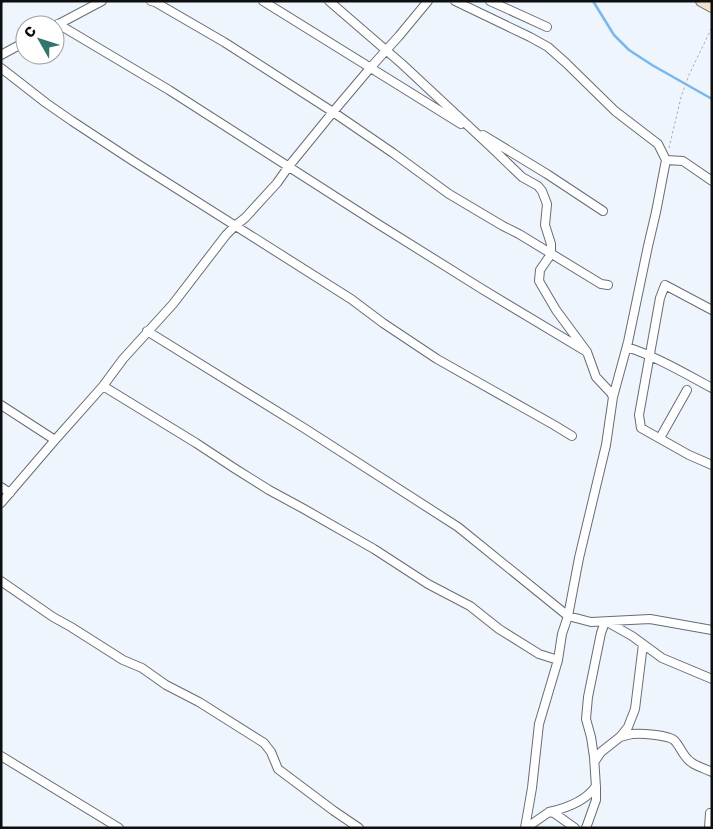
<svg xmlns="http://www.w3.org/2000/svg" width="713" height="829" viewBox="0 0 713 829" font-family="Rubik,sans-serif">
<rect width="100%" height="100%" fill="#eef5fc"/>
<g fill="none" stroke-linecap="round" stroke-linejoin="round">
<path stroke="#79b7ed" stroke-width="2.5" d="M593,1L614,35L629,50L652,65L712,99
M1,3L3,1"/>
<g stroke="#676d73" stroke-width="10">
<path id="street" d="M151,1L155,2L224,42L333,112L393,153L449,194L503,226L519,234L601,284L608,285
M263,1L461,124
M329,1L402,64L491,147L522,177L538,186L542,191L547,204L545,225L551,244V250L549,257L540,270L539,281L556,310L587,352L596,377L611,393L613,397
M455,1L530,37L548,47L566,63L615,111L658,144L666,160L656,212L648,246L628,342L613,397L606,445L579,558L568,616L562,634L558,660L539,724L532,788L525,828
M490,1L547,27
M58,24L169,90L378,224L482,289L587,352
M55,26L102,1
M1,55L25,42
M1,68L46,103L72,121L133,161L351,299L383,323L437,359L554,425L572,436
M483,135L547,174L603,211
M666,160L683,161L712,181
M712,310L665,285L660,298L639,415L641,428L689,455L712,465
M147,331L304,428L458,527L568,616L591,622L650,619L712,630
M627,347C657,357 684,373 712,388
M103,386L196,443L234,468L269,490L304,509L374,549L428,584L470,606L499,629L539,654L558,660
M1,405L55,440
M660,438L687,390
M1,487L10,493
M1,503L55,440L103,386L123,359L173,304L226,235L236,225L245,218L277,183L289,166L333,112L371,67L399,36L428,1
M1,581L53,617L71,627L123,660L142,668L166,685L199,702L264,743L271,752L278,769L334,811L359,828
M609,623L632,636L662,658L712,679
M620,737C624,736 628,735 632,734C641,733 667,735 674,740C679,745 681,751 685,756C692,766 702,767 712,772
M1,756L119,828
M595,761L601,752L620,737L628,727L635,709L643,644
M549,812C567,808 586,801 596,786
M526,828L549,812L554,813L575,828
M586,828L596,800V787L594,757L591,737L586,719L588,697L601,633L605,622
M709,828L710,813"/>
</g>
<g stroke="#676d73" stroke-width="12">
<path id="secondary" d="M701,1L712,7"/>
</g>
<path stroke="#a8adb3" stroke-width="1" stroke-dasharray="2.5 2.5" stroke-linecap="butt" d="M669,148L681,97L689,75L712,27"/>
<use href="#street" stroke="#fff" stroke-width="8"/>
<use href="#secondary" stroke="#f2e2ca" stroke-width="10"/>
</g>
<rect width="713" height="829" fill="none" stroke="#0c0e10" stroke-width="5"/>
<g transform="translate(40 40) rotate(309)"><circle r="24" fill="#ffffff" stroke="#9e9f9f"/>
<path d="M0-4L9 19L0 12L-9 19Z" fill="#30766b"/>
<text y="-8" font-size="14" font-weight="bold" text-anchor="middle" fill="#0c0e10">С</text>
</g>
</svg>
